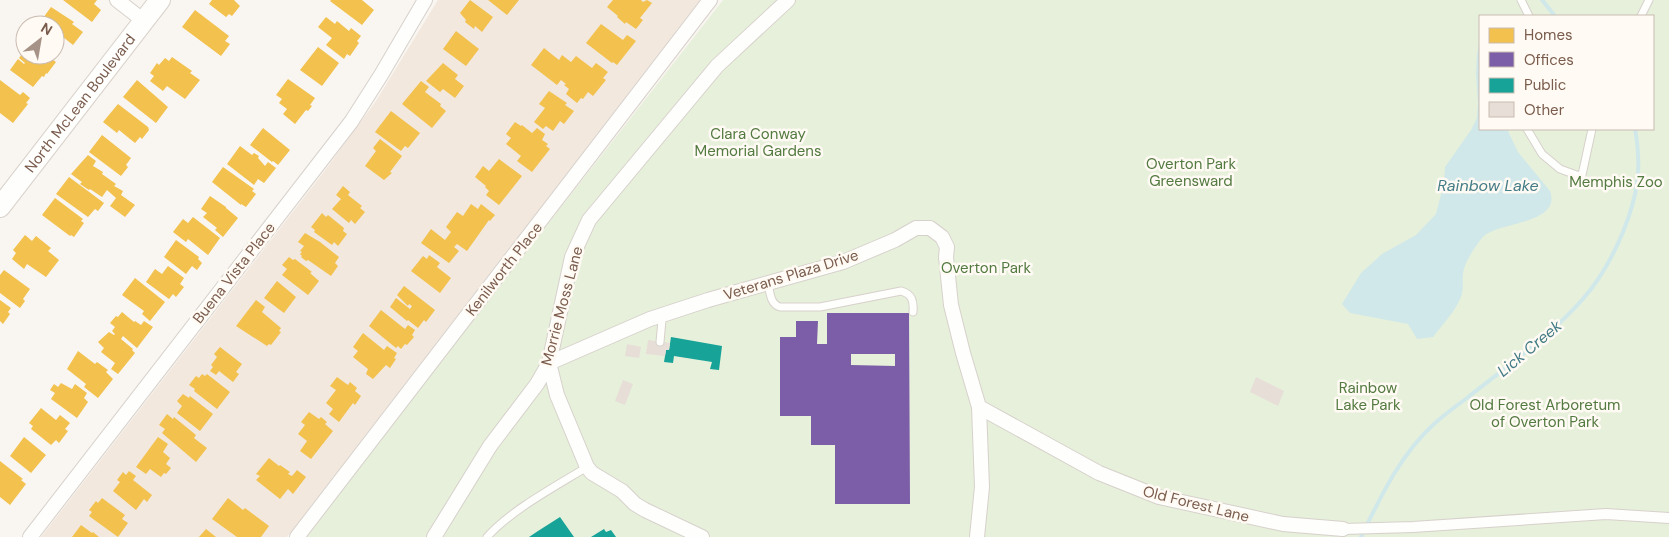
<svg xmlns="http://www.w3.org/2000/svg" width="1669" height="537" viewBox="0 0 1669 537" font-family="'DM Sans',sans-serif">
<rect width="100%" height="100%" fill="#f9f5f0"/>
<path fill="#f2e8de" d="M438,0H700L287,537H41L323,173L376,101Z"/>
<path fill="#e7f0db" fill-rule="evenodd" d="M723,0H1669V537H303ZM1480,16H1653V129H1480Z"/>
<path fill="#d0e8ea" d="M1480,38V129H1507L1518,152L1550,191C1562,224 1499,222 1484,236C1478,242 1466,260 1464,269C1461,278 1465,290 1460,299C1454,313 1442,325 1433,337L1417,339L1408,324L1350,313L1342,304L1361,273L1382,254L1416,235L1436,214L1444,183L1445,167L1471,130L1477,118L1478,103L1476,74L1477,55Z"/>
<path fill="#f2c14e" d="M63,0H97L94,4L101,10L92,22Z
M212,0H234L240,6L232,16L229,14L226,17L209,4Z
M331,0H362L374,10L362,25L330,1Z
M470,0L493,17L482,32L475,26L474,29L465,22L466,20L460,13Z
M488,0H519L507,15Z
M613,0H641L643,2L647,0L652,3L640,18L643,20L636,29L626,22L625,24L617,17L618,16L607,7Z
M51,7L74,22L72,24L83,32L73,45L63,37L59,42L55,39V25H38Z
M195,10L229,36L225,41L230,44L221,56L182,27Z
M326,17L335,24L337,21L349,31L351,28L361,36L357,41L359,43L350,56L347,54L344,59L326,45L332,38L318,27Z
M601,24L623,40L627,35L636,41L617,65L613,62L612,63L586,43Z
M456,31L479,49L466,66L443,49Z
M318,47L339,63L322,86L300,70Z
M544,48L559,60L562,55L571,62L576,56L592,68L596,63L608,72L603,78L606,80L593,96L588,92L583,99L581,98L577,103L566,94L569,89L564,85L566,84L561,80L557,85L531,65Z
M25,50V55H46L56,62L47,74L46,73L44,77L42,76L33,87L10,70L18,59L24,64L25,63L19,58Z
M172,57L192,71L190,73L200,80L185,99L167,86L163,91L150,81L154,76L150,73L157,63L159,65L165,58L169,61Z
M443,63L458,75L455,79L464,86L455,98L443,89L440,92L426,81Z
M288,79L315,98L310,105L312,106L308,111L306,110L295,124L283,114L287,109L279,103L282,99L276,95Z
M0,80L20,95L23,92L30,98L26,103L28,104L13,123L0,113Z
M137,80L168,107L156,123L123,97Z
M421,81L429,87L425,92L441,104L440,106L446,111L432,128L402,104Z
M549,91L567,103L565,105L574,111L564,124L560,121L553,131L546,126L543,129L534,122L545,108L539,104Z
M118,104L148,127L149,130L142,139L140,137L135,143L119,130L117,133L103,122Z
M391,111L420,133L408,148L405,146L401,151L375,132Z
M515,122L521,126L522,125L532,133L537,128L545,134L542,140L548,144L546,146L550,149L532,172L517,161L521,156L506,144L511,138L506,134Z
M263,128L290,150L278,165L273,161L272,162L250,145Z
M102,135L131,158L126,165L128,167L121,176L89,152Z
M380,139L402,156L390,172L392,173L384,180L365,166L376,151L373,148Z
M240,146L252,155L254,153L259,156L258,158L265,166L268,162L276,168L264,183L258,179L254,185L227,164Z
M88,155L96,161L93,166L103,172L102,174L116,184L114,186L123,191L121,195L135,205L125,217L110,206L116,198L107,190L102,197L90,189L89,190L80,184L82,182L71,174Z
M499,159L522,176L499,205L486,195L489,191L485,187L486,186L475,177L483,166L489,171Z
M223,167L254,189L252,191L256,194L246,207L241,204V205L212,182Z
M69,177L104,203L98,211L95,209L88,217L56,194Z
M343,186L350,192L348,195L362,206L360,208L365,212L355,224L351,220L349,223L332,209L341,199L336,195Z
M210,196L226,207V208L238,218L223,237L215,230L217,228L203,217L207,213L201,209Z
M55,198L83,219L81,221L84,223L74,237L71,235L70,236L42,215Z
M471,204L478,209L481,204L495,215L490,221L489,220L467,251L457,244L454,247L459,251L449,263L421,243L431,229L445,240L451,232L446,227L457,212L463,216Z
M322,213L326,217L328,215L344,228L343,231L347,234L338,246L334,242L332,245L314,232L315,230L311,227Z
M193,217L220,238L208,255L188,239L186,242L173,232L183,219L188,223Z
M305,233L320,242L339,257L335,263L338,266L331,276L308,260L306,261L301,257L302,256L300,254L302,252L300,251L304,246L298,242Z
M25,235L32,241L36,236L51,248L48,251L59,260L46,277L27,264L24,269L12,259L16,253L13,250Z
M176,240L199,257L198,259L202,263L197,270L192,266L186,274L164,257Z
M429,255L440,263L437,267L451,278L440,293L411,271L423,256L427,259Z
M289,257L293,260L295,259L312,272L310,273L319,281L308,295L282,275L287,269L282,265Z
M168,266L184,278L180,284L184,287L176,297L173,294L169,299L146,282L155,269L162,274Z
M4,270L30,289L23,299L25,301L20,308L0,293V275Z
M135,278L165,302L150,321L142,314L144,311L122,295Z
M277,281L296,297L284,313L264,298Z
M404,286L435,310L426,322L424,320L418,328L408,320L407,321L390,307L396,298L410,309L412,306L409,304L408,306L397,295Z
M0,300L11,308L8,312L10,314L3,324L0,321Z
M256,300L265,307L262,312L281,328L279,331L281,332L271,345L269,344L267,346L236,326Z
M381,310L405,329L408,325L415,330L412,335L414,337L407,345L405,344L401,349L398,346L396,348L369,326Z
M122,312L134,322L135,321L141,325L144,321L153,327L137,348L123,336L121,339L133,349L132,350L135,353L118,374L111,369L115,363L101,352L104,348L98,342L109,332L114,335L115,334L112,331L115,327L110,323L116,316L118,317Z
M363,333L384,350L387,346L397,353L394,358L396,359L390,368L386,365L373,379L366,374L368,369L353,357L358,351L353,347Z
M220,347L242,364L236,372L239,374L233,382L219,371L216,375L210,371L213,367L211,365L217,357L214,354Z
M78,351L95,364L97,362L108,370L106,372L113,379L98,398L84,387L86,384L67,369Z
M202,374L205,376L207,374L230,392L217,409L194,391L195,389L189,385L196,376L199,378Z
M337,377L348,385L350,382L357,388L355,391L361,396L355,405L353,403L339,422L329,414L333,409L326,403L336,390L330,386Z
M61,383L72,389L75,384L87,393L84,398L88,402L77,418L51,399L55,393L50,390L54,384L58,387Z
M183,394L189,398L190,396L213,414L200,431L177,413L182,406L177,401Z
M41,408L56,420L60,415L70,423L65,429L68,431L59,443L56,440L51,445L31,429L33,426L29,423Z
M309,412L319,419L321,417L327,422L325,424L333,431L311,459L300,451L307,441L298,434L305,425L301,422Z
M167,414L173,419L174,417L196,435L194,438L207,448L196,462L162,433L165,429L159,425Z
M24,437L46,455L31,473L10,456Z
M158,437L168,444L163,452L170,458L166,464L171,468L166,474L164,473L161,477L150,469L146,474L136,467Z
M269,458L279,466L280,465L290,472L288,474L292,476L297,470L306,477L293,494L288,489L280,499L256,480L260,476L256,474Z
M0,461L23,479L21,480L26,484L10,505L0,497Z
M129,471L136,476L133,480L152,495L147,502L144,499L136,510L113,491L120,482L117,480L123,472L126,475Z
M102,498L125,515L122,519L128,523L118,537L89,516L92,512L89,510L96,501L98,503Z
M228,498L243,510L245,508L269,526L261,537H237L212,519Z
M81,525L92,533L93,532L99,537H72Z
M206,529L216,537H199Z"/>
<path fill="#7b5ea7" fill-rule="evenodd" d="M827,313H909L910,504H835V445H811V416H780V337H796V321H818L817,344H827ZM851,354H895V366L851,365Z"/>
<path fill="#17a398" d="M671,337L722,346L719,370L710,369L712,362L674,356L673,363L664,362L666,350H669Z
M560,517L574,537H529L538,531Z
M604,529L606,532L611,530L616,537H591Z"/>
<g fill="none" stroke-linecap="round" stroke-linejoin="round">
<path stroke="#d0e8ea" stroke-width="4" d="M1542,0L1555,16
M1361,537C1381,496 1400,455 1434,424C1445,414 1456,406 1467,398C1505,368 1550,336 1582,300C1600,280 1613,256 1623,232C1638,195 1642,168 1635,129"/>
</g>
<path fill="#e6ded7" d="M648,340L670,343L669,350H666L665,356L646,354Z
M627,344L641,347L639,358L625,356Z
M1256,377L1284,391L1278,406L1250,392Z
M623,380L633,384L625,405L615,401Z"/>
<g fill="none" stroke-linecap="round" stroke-linejoin="round">
<g stroke="#d7d1cb" stroke-width="9">
<path id="service" d="M1521,0L1529,16
M1641,16L1649,0
M1527,129L1542,154L1560,169L1582,177
M1580,184L1592,129
M768,283C770,292 770,304 780,307H820L901,291C912,294 914,301 913,312
M660,342L662,320L661,315
M487,537C511,510 556,486 587,467"/>
</g>
<g stroke="#d7d1cb" stroke-width="12">
<path id="pedestrian" d="M1343,529L1413,527L1606,514L1669,518"/>
</g>
<g stroke="#d7d1cb" stroke-width="16">
<path id="minor" d="M117,0L144,21
M549,363L650,319L708,300L843,262L895,240L916,228H930L942,237L947,247L946,257L951,305L963,353L979,407L982,487L977,537
M549,363L557,395L587,467L592,473L622,491L635,504L645,510L702,537
M979,407L1099,473L1159,497L1283,524L1343,529
M30,537L351,122L381,75L425,0
M297,537L710,0
M434,537L490,446L537,384L549,363L572,257L589,220L717,66L788,0"/>
</g>
<g stroke="#d9d2cb" stroke-width="22">
<g id="secondary">
<path id="s1" d="M0,207L160,0"/>
</g>
</g>
<use href="#service" stroke="#fefefd" stroke-width="7"/>
<use href="#pedestrian" stroke="#fefefd" stroke-width="10"/>
<use href="#minor" stroke="#fefefd" stroke-width="14"/>
<use href="#secondary" stroke="#fefefd" stroke-width="20"/>
</g>
<g text-anchor="middle" stroke-width="5" stroke-linejoin="round" paint-order="stroke">
<g font-size="15" fill="#7a5c4d" stroke="#fffaf3">
<text dy="5" stroke="none"><textPath href="#s1" startOffset="131">North McLean Boulevard</textPath></text>
<text transform="translate(504 269) rotate(-52)" y="5">Kenilworth Place</text>
<text transform="translate(234 273) rotate(-52)" y="5">Buena Vista Place</text>
<text transform="translate(791 275) rotate(-17)" y="5">Veterans Plaza Drive</text>
<text transform="translate(562 306) rotate(-75)" y="5">Morrie Moss Lane</text>
<text transform="translate(1196 504) rotate(14)" y="5">Old Forest Lane</text>
</g>
<g font-size="15" fill="#537a41" stroke="#fffaf3">
<text x="758" y="139">Clara Conway<tspan x="758" dy="17">Memorial Gardens</tspan></text>
<text x="1191" y="169">Overton Park<tspan x="1191" dy="17">Greensward</tspan></text>
<text x="1616" y="187">Memphis Zoo</text>
<text x="986" y="273">Overton Park</text>
<text x="1368" y="393">Rainbow<tspan x="1368" dy="17">Lake Park</tspan></text>
<text x="1545" y="410">Old Forest Arboretum<tspan x="1545" dy="17">of Overton Park</tspan></text>
</g>
<g font-size="16" font-style="italic" fill="#437c86" stroke="#fffaf3">
<text x="1488" y="191">Rainbow Lake</text>
<text transform="translate(1529 348) rotate(-40)" y="6">Lick Creek</text>
</g>
</g>
<rect x="1479" y="15" width="175" height="115" fill="#fffaf3" stroke="#cabbb1"/>
<rect x="1489" y="28" width="25" height="15" fill="#f2c14e" stroke="#cabbb1"/>
<text x="1524" y="40" font-size="15" fill="#7a5c4d">Homes</text>
<rect x="1489" y="52" width="25" height="15" fill="#7b5ea7" stroke="#cabbb1"/>
<text x="1524" y="65" font-size="15" fill="#7a5c4d">Offices</text>
<rect x="1489" y="78" width="25" height="15" fill="#17a398" stroke="#cabbb1"/>
<text x="1524" y="90" font-size="15" fill="#7a5c4d">Public</text>
<rect x="1489" y="102" width="25" height="15" fill="#e6ded7" stroke="#cabbb1"/>
<text x="1524" y="115" font-size="15" fill="#7a5c4d">Other</text>
<g transform="translate(40 40) rotate(31)"><circle r="24" fill="#fffaf3" stroke="#cabbb1"/>
<path d="M0-4L9 19L0 12L-9 19Z" fill="#a69286"/>
<text y="-8" font-size="14" font-weight="bold" text-anchor="middle" fill="#7a5c4d">N</text>
</g>
</svg>
